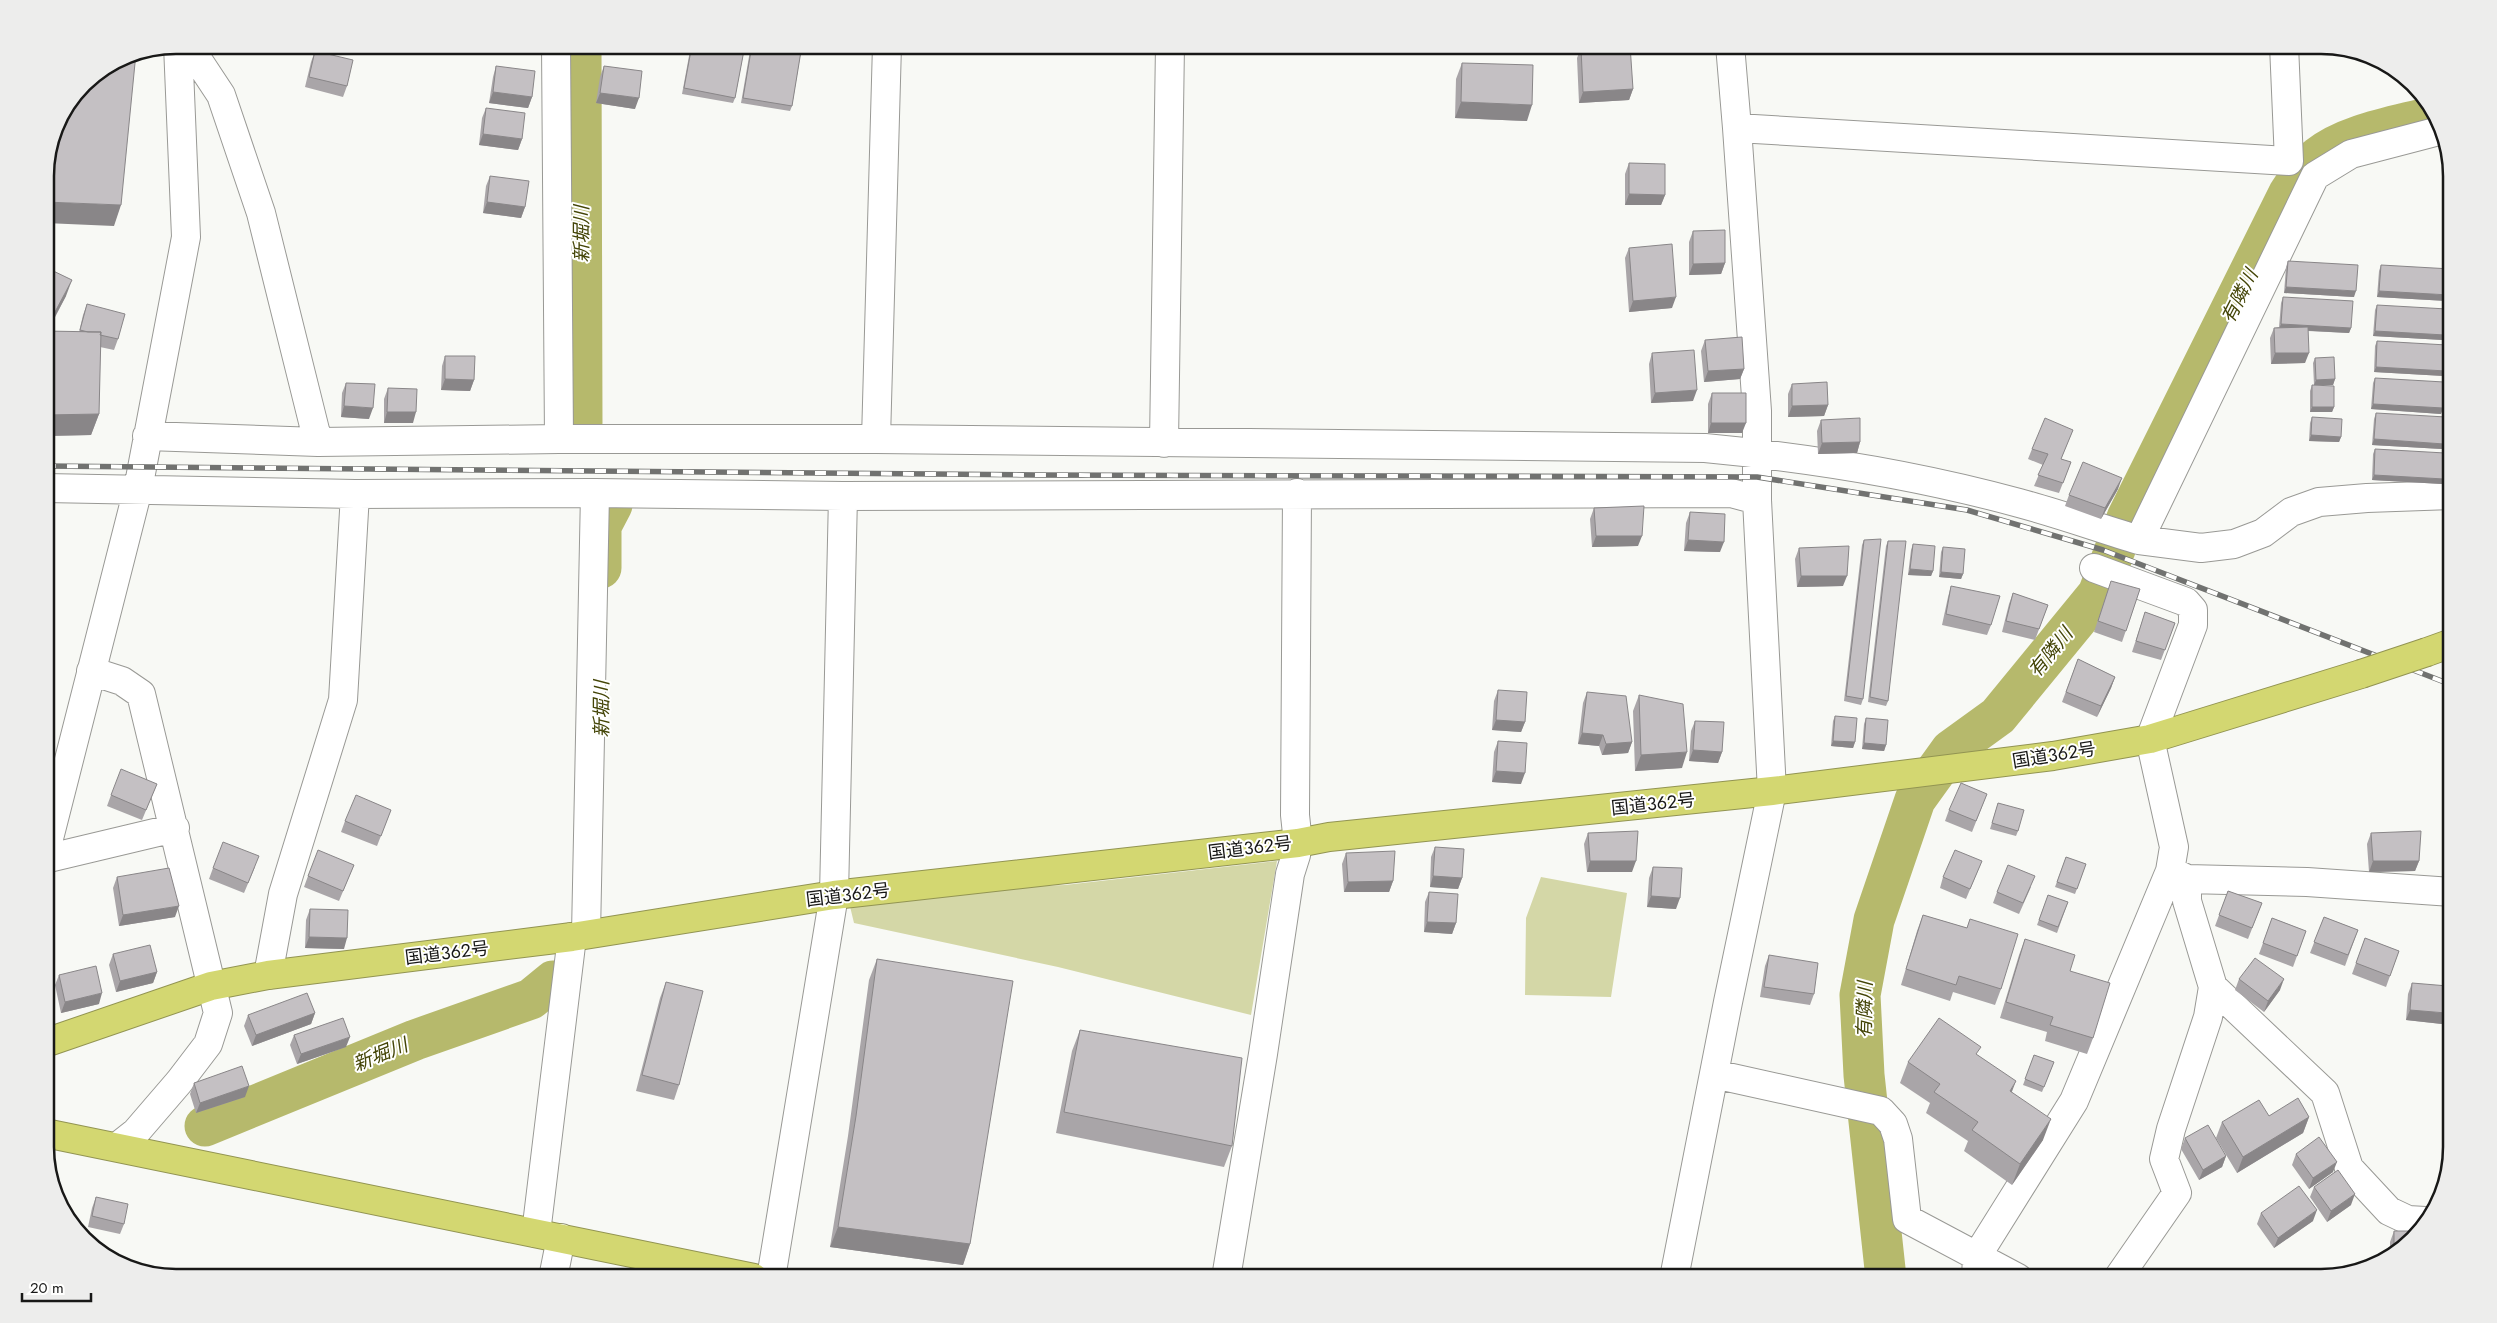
<svg xmlns="http://www.w3.org/2000/svg" width="2497" height="1323" viewBox="0 0 2497 1323" font-family="Jost,'Noto Sans JP',sans-serif">
<rect width="100%" height="100%" fill="#f8f9f5"/>
<path fill="#d4d7a7" d="M1277,861L1251,1015L1058,967L854,923L847,894L1065,885Z
M1541,877L1627,893L1611,997L1525,995L1526,918Z"/>
<g fill="none" stroke-linecap="round" stroke-linejoin="round">
<path stroke="#b6b96c" stroke-width="41" d="M581,45L582,423
M601,568V526L612,505
M205,1126L415,1040L531,999L553,981
M1886,1278L1864,1075L1860,995L1874,920L1915,800L1951,750L1998,716L2098,594L2127,518L2289,193C2297,181 2307,165 2318,157C2348,133 2398,126 2434,116"/>
<g stroke="#999995" stroke-width="30">
<path id="minor" d="M188,45L221,95L261,213L318,442
M556,45L559,439
M1737,128L2289,161L2284,45
M2439,131L2351,154L2315,176L2139,540L2201,548L2234,544L2263,533L2291,512L2319,502L2367,498L2452,495
M147,436L318,442L559,439H876L1705,448C1811,458 1917,475 2019,503C2060,514 2099,528 2139,540
M876,439L887,45
M1164,443L1170,45
M45,488L355,494L595,493L843,496L1731,493L1757,500
M91,671L122,681L141,694L218,1013L208,1044L179,1082L136,1132L117,1147
M45,854L138,489L186,237L178,45
M45,859L175,828
M2171,871L2187,879L2307,882L2452,892
M586,934L595,493
M268,975L283,894L343,700L355,494
M2213,987L2325,1093L2349,1168L2389,1211L2408,1220L2425,1221
M1714,1074L1881,1111L1893,1124L1898,1139L1907,1219L2018,1278
M536,1233L572,937
M553,1278L561,1238
M771,1278L834,895L843,496
M1226,1278L1263,1054L1290,874L1296,855L1298,843L1295,815L1297,493
M1674,1278L1728,1002L1772,791L1757,500V411L1737,128L1730,45
M1976,1278L1977,1256L2074,1101L2170,871L2174,847L2150,739L2193,625V610L2186,602L2094,568
M2118,1278L2177,1193L2164,1159L2171,1129L2208,1017L2213,987L2187,901V879"/>
</g>
<g stroke="#929452" stroke-width="30">
<path id="highway" d="M2427,652L2452,643
M45,1043L211,986L268,975L572,937L834,895L1298,843L1329,837L1772,791L2053,756L2150,739L2361,674
M45,1133L754,1278"/>
</g>
<use href="#minor" stroke="#fff" stroke-width="28"/>
<use href="#highway" stroke="#d3d771" stroke-width="28"/>
<g stroke="#717270" stroke-width="5.5">
<path id="rail" d="M45,466L1036,475L1757,477L1967,510L2103,550L2452,685"/>
</g>
<use href="#rail" stroke="#fffffe" stroke-width="4" stroke-dasharray="11" stroke-linecap="butt"/>
<g stroke="#929452" stroke-width="30" stroke-linecap="butt">
<path id="highway-bridge" d="M2361,674L2427,652"/>
</g>
<use href="#highway-bridge" stroke="#d3d771" stroke-width="28"/>
</g>
<path fill="#a9a5a8" d="M691,45H745L735,98L733,103L682,94Z
M751,45H802L792,106L790,111L741,103Z
M1581,48L1633,89L1629,100L1579,103L1577,58Z
M315,51L347,86L343,97L305,87L311,62Z
M1462,63L1527,121L1455,118L1456,79Z
M496,66L532,97L528,108L489,103L493,77Z
M604,66L635,109L596,103L600,77Z
M486,108L522,139L518,150L479,145L482,118Z
M1629,163L1665,195L1661,205H1625V174Z
M490,176L525,207L521,218L483,213L486,186Z
M1693,231L1725,263L1721,274L1689,275V242Z
M1629,248L1672,308L1629,312L1625,258Z
M2288,261L2354,297L2284,293L2286,267Z
M2381,265L2447,301L2377,297L2379,271Z
M45,267L66,296L48,331L79,332L83,315L87,304L118,339L114,350L100,347L99,414L91,435L45,436Z
M2283,297L2351,328L2349,333L2308,331L2305,363L2271,364L2270,338L2274,328L2279,327L2281,303Z
M2377,305L2445,335L2443,340L2373,336L2375,310Z
M1705,340L1744,369L1740,379L1704,382L1701,351Z
M2377,341L2446,371L2444,376L2374,372L2375,346Z
M1652,353L1693,401L1651,403L1649,364Z
M445,356L474,380L470,391L441,390L442,366Z
M2315,358L2335,379L2333,385H2314L2313,363Z
M2375,378L2443,408L2441,414L2371,409L2373,383Z
M346,383L369,419L341,417L342,393Z
M1792,384L1828,405L1824,416L1788,417V394Z
M2312,385L2334,407L2332,412H2310V391Z
M388,388L413,423H384V399Z
M1712,393L1742,433H1708V404Z
M2376,413L2444,444L2442,449L2372,445L2374,419Z
M2312,417L2341,437L2339,442L2309,441L2310,423Z
M1821,420L1860,442L1857,453L1818,454L1817,431Z
M2073,430L2061,459L2071,462L2059,493L2034,486L2043,465L2028,459L2032,449Z
M2375,449L2444,479L2442,484L2372,480L2373,454Z
M2118,489L2101,519L2065,506L2069,495Z
M1594,508L1638,546L1592,547L1590,519Z
M1690,512L1720,552L1684,551L1686,523Z
M1864,540L1863,699L1861,705L1844,701L1862,545Z
M1888,541V701L1886,706L1868,702L1886,546Z
M1913,544L1933,571L1931,576L1908,575L1911,550Z
M1943,547L1963,574L1961,579L1939,577L1941,552Z
M1799,548L1843,586L1797,587L1795,559Z
M1951,586L1991,625L1987,635L1942,625L1948,597Z
M2140,589L2122,642L2094,632L2107,592Z
M2013,593L2048,605L2035,640L2002,632L2009,604Z
M2145,612L2175,623L2161,660L2132,652Z
M2078,659L2115,677L2111,688L2097,717L2062,702Z
M1498,690L1525,722L1521,732L1492,730L1494,701Z
M1587,692L1632,742L1628,753L1602,755L1599,746L1578,744L1583,703Z
M1639,695L1682,768L1635,771L1633,711Z
M1835,716L1855,742L1853,748L1831,746L1833,721Z
M1866,718L1886,745L1884,751L1862,749L1864,724Z
M1695,721L1722,752L1718,763L1689,761L1691,731Z
M1498,741L1521,784L1492,782L1494,752Z
M157,784L142,820L107,806L111,795Z
M1987,794L1972,832L1945,821L1949,810Z
M1998,803L2018,831L2016,836L1990,829Z
M391,810L377,846L341,832L345,821Z
M2450,832H2452V873L2442,872L2446,843Z
M1588,833L1632,872H1587L1584,844Z
M2371,833L2419,861L2415,871L2369,872L2367,844Z
M1435,847L1462,878L1458,889L1430,887L1431,857Z
M1346,853L1393,881L1389,892H1344L1342,864Z
M2066,857L2086,864L2075,894L2055,887Z
M1982,861L1966,899L1940,888L1943,877Z
M354,865L339,901L304,887L308,876Z
M255,867L244,893L209,879L213,868Z
M1653,867L1676,909L1647,907L1649,878Z
M117,877L175,917L119,926L113,888Z
M2031,887L2019,914L1993,903L1997,892Z
M2228,891L2262,903L2248,939L2215,926Z
M1429,892L1456,923L1452,934L1424,932L1425,902Z
M2048,895L2068,902L2057,933L2037,925Z
M310,909L344,949L305,948L306,920Z
M1923,915L1967,928L1970,919L2001,989L1995,1005L1953,992L1950,1001L1901,985L1917,931Z
M2324,917L2358,930L2345,966L2310,953Z
M2272,918L2306,931L2293,967L2259,954Z
M2365,938L2399,951L2386,987L2352,974Z
M2025,939L2070,971L2093,1038L2087,1054L2045,1041L2047,1032L2000,1018L2019,955Z
M113,954L157,972L153,983L116,992L109,965Z
M1769,955L1814,994L1810,1005L1760,997L1765,966Z
M877,959L970,1244L963,1265L830,1247L848,1136L869,980Z
M59,975L99,1004L61,1013L55,985Z
M2239,979L2280,990L2264,1012L2235,990Z
M666,982L679,1085L674,1100L636,1091L660,998Z
M2412,983L2442,1024L2406,1020L2408,994Z
M315,1013L311,1024L252,1046L244,1026L248,1015Z
M1080,1030L1232,1146L1224,1167L1056,1133L1072,1051Z
M294,1035L346,1047L297,1064L290,1045Z
M1978,1055L2012,1092L2043,1140L2012,1185L1964,1151L1968,1141L1926,1113L1930,1103L1900,1083L1908,1062Z
M2034,1055L2054,1062L2042,1092L2023,1085Z
M194,1083L245,1097L196,1113L190,1094Z
M2269,1116L2309,1117L2303,1133L2237,1173L2216,1138L2222,1122Z
M2185,1138L2226,1156L2222,1167L2199,1180L2181,1149Z
M2296,1154L2333,1172L2309,1189L2292,1165Z
M2314,1187L2351,1205L2327,1222L2310,1197Z
M96,1197L124,1224L120,1234L88,1227L92,1208Z
M2261,1213L2313,1221L2274,1248L2257,1224Z
M2394,1231V1256L2390,1257V1242Z"/>
<path fill="#898688" d="M1633,89L1629,100L1579,103L1583,92Z
M493,92L532,97L528,108L489,103Z
M600,93L639,98L635,109L596,103Z
M1461,102L1532,105L1527,121L1455,118Z
M483,134L522,139L518,150L479,145Z
M1629,194L1665,195L1661,205H1625Z
M45,202L121,205L114,226L45,223Z
M487,202L525,207L521,218L483,213Z
M1725,263L1721,274L1689,275L1693,264Z
M72,280L66,296L45,335V332L47,327Z
M2286,287L2356,291L2354,297L2284,293Z
M2379,291L2449,295L2447,301L2377,297Z
M1676,297L1672,308L1629,312L1633,301Z
M2281,324L2351,328L2349,333L2279,329Z
M2375,331L2445,335L2443,340L2373,336Z
M2275,353H2309L2305,363L2271,364Z
M2376,367L2446,371L2444,376L2374,372Z
M1744,369L1740,379L1704,382L1708,371Z
M445,379L474,380L470,391L441,390Z
M2335,379L2333,385H2314L2316,380Z
M1697,390L1693,401L1651,403L1655,393Z
M2373,404L2443,408L2441,414L2371,409Z
M1828,405L1824,416L1788,417L1792,406Z
M344,406L373,408L369,419L341,417Z
M2312,407H2334L2332,412H2310Z
M387,412H416L413,423H384Z
M99,414L91,435L45,436V415Z
M1711,423H1746L1742,433H1708Z
M2311,435L2341,437L2339,442L2309,441Z
M2374,439L2444,444L2442,449L2372,445Z
M1860,442L1857,453L1818,454L1822,443Z
M2374,475L2444,479L2442,484L2372,480Z
M2122,478L2118,489L2101,519L2105,508Z
M1596,536H1642L1638,546L1592,547Z
M1688,540L1724,542L1720,552L1684,551Z
M1910,569L1933,571L1931,576L1908,575Z
M1941,572L1963,574L1961,579L1939,577Z
M1801,576H1847L1843,586L1797,587Z
M2115,677L2111,688L2097,717L2101,706Z
M1496,720L1525,722L1521,732L1492,730Z
M1582,733L1603,735L1599,746L1578,744Z
M1833,741L1855,742L1853,748L1831,746Z
M1632,742L1628,753L1602,755L1606,744Z
M1864,743L1886,745L1884,751L1862,749Z
M1693,750L1722,752L1718,763L1689,761Z
M1687,752L1682,768L1635,771L1641,755Z
M1496,771L1525,773L1521,784L1492,782Z
M1590,861H1636L1632,872H1587Z
M2373,861H2419L2415,871L2369,872Z
M2446,861L2452,862V873L2442,872Z
M1433,876L1462,878L1458,889L1430,887Z
M1393,881L1389,892H1344L1348,882Z
M1651,896L1680,898L1676,909L1647,907Z
M179,906L175,917L119,926L123,915Z
M1427,922L1456,923L1452,934L1424,932Z
M309,937L347,938L344,949L305,948Z
M157,972L153,983L116,992L120,981Z
M2284,979L2280,990L2264,1012L2268,1001Z
M102,993L99,1004L61,1013L65,1002Z
M2410,1010L2446,1013L2442,1024L2406,1020Z
M315,1013L311,1024L252,1046L256,1035Z
M350,1037L346,1047L297,1064L301,1054Z
M2016,1081L2008,1102L2010,1091Z
M249,1086L245,1097L196,1113L200,1103Z
M2309,1117L2303,1133L2237,1173L2243,1157Z
M2051,1119L2043,1140L2012,1185L2020,1164Z
M2226,1156L2222,1167L2199,1180L2203,1170Z
M2337,1162L2333,1172L2309,1189L2313,1178Z
M2355,1194L2351,1205L2327,1222L2331,1211Z
M2317,1210L2313,1221L2274,1248L2278,1238Z
M838,1227L970,1244L963,1265L830,1247Z"/>
<path fill="#c4c0c3" stroke="#898688" d="M692,45H745L735,98L684,88Z
M752,45H802L792,106L743,98Z
M1621,45H1630L1633,89L1583,92L1581,48Z
M315,51L353,60L347,86L309,77Z
M136,53L121,205L45,202V167L55,125L83,83L126,55Z
M1462,63L1533,65L1532,105L1461,102Z
M496,66L535,71L532,97L493,92Z
M604,66L642,71L639,98L600,93Z
M486,108L525,113L522,139L483,134Z
M1629,163L1665,164V195L1629,194Z
M490,176L529,181L525,207L487,202Z
M1725,230V263L1693,264V231Z
M1672,244L1676,297L1633,301L1629,248Z
M2288,261L2358,265L2356,291L2286,287Z
M2381,265L2451,269L2449,295L2379,291Z
M45,267L72,280L47,327L45,326Z
M2283,297L2353,301L2351,328L2281,324Z
M87,304L125,314L118,339L100,335L101,332H88L80,330Z
M2377,305L2447,309L2445,335L2375,331Z
M2308,327L2309,353H2275L2274,328Z
M45,331L101,332L99,414L45,415Z
M1742,337L1744,369L1708,371L1705,340Z
M2377,341L2447,345L2446,371L2376,367Z
M1694,350L1697,390L1655,393L1652,353Z
M445,356H475L474,380L445,379Z
M2334,357L2335,379L2316,380L2315,358Z
M2375,378L2444,382L2443,408L2373,404Z
M1827,382L1828,405L1792,406V384Z
M346,383L375,384L373,408L344,406Z
M2312,385L2334,386V407H2312Z
M388,388L417,389L416,412H387Z
M1712,393H1746V423H1711Z
M2376,413L2446,417L2444,444L2374,439Z
M2312,417L2342,419L2341,437L2311,435Z
M1860,418V442L1822,443L1821,420Z
M2045,418L2073,430L2061,459L2071,462L2063,483L2038,475L2048,454L2032,449Z
M2375,449L2445,453L2444,479L2374,475Z
M2083,462L2122,478L2105,508L2069,495Z
M1644,506L1642,536H1596L1594,508Z
M1690,512L1725,514L1724,542L1688,540Z
M1881,539L1863,699L1846,696L1864,540Z
M1888,541H1906L1888,701L1870,697Z
M1913,544L1935,546L1933,571L1910,569Z
M1849,546L1847,576H1801L1799,548Z
M1943,547L1965,549L1963,574L1941,572Z
M2111,581L2140,589L2126,631L2098,621Z
M1951,586L2000,596L1991,625L1946,614Z
M2013,593L2048,605L2039,629L2006,621Z
M2145,612L2175,623L2165,650L2136,641Z
M2078,659L2115,677L2101,706L2066,692Z
M1498,690L1527,692L1525,722L1496,720Z
M1587,692L1626,696L1632,742L1606,744L1603,735L1582,733Z
M1639,695L1683,704L1687,752L1641,755Z
M1835,716L1857,718L1855,742L1833,741Z
M1866,718L1888,720L1886,745L1864,743Z
M1695,721L1724,722L1722,752L1693,750Z
M1498,741L1527,743L1525,773L1496,771Z
M121,769L157,784L146,810L111,795Z
M1961,783L1987,794L1976,821L1949,810Z
M356,795L391,810L381,836L345,821Z
M1998,803L2024,810L2018,831L1992,823Z
M1638,831L1636,861H1590L1588,833Z
M2421,831L2419,861H2373L2371,833Z
M2450,832H2452V862L2446,861Z
M223,842L259,856L248,883L213,868Z
M1435,847L1464,849L1462,878L1433,876Z
M318,850L354,865L343,891L308,876Z
M1955,850L1982,861L1970,889L1943,877Z
M1395,851L1393,881L1348,882L1346,853Z
M2066,857L2086,864L2077,889L2057,882Z
M2008,865L2035,876L2023,903L1997,892Z
M1653,867L1682,868L1680,898L1651,896Z
M169,868L179,906L123,915L117,877Z
M2228,891L2262,903L2252,928L2219,915Z
M1429,892L1458,894L1456,923L1427,922Z
M2048,895L2068,902L2058,927L2039,920Z
M310,909L348,910L347,938L309,937Z
M1923,915L1967,928L1970,919L2018,934L2001,989L1959,976L1956,985L1906,969Z
M2324,917L2358,930L2348,955L2314,942Z
M2272,918L2306,931L2297,956L2263,943Z
M2365,938L2399,951L2390,976L2356,963Z
M2025,939L2075,955L2070,971L2110,983L2093,1038L2050,1025L2053,1017L2006,1002Z
M150,945L157,972L120,981L113,954Z
M1769,955L1818,963L1814,994L1764,987Z
M2255,958L2284,979L2268,1001L2239,979Z
M877,959L1013,981L970,1244L838,1227L856,1116Z
M96,966L102,993L65,1002L59,975Z
M666,982L703,991L679,1085L642,1075Z
M2412,983L2448,986L2446,1013L2410,1010Z
M307,993L315,1013L256,1035L248,1015Z
M343,1018L350,1037L301,1054L294,1035Z
M1939,1018L1981,1047L1976,1054L2016,1081L2010,1091L2051,1119L2020,1164L1972,1130L1978,1122L1934,1092L1940,1084L1908,1062Z
M1080,1030L1242,1058L1232,1146L1064,1112Z
M2034,1055L2054,1062L2044,1087L2025,1079Z
M242,1066L249,1086L200,1103L194,1083Z
M2298,1098L2309,1117L2243,1157L2222,1122L2259,1100L2269,1116Z
M2208,1125L2226,1156L2203,1170L2185,1138Z
M2319,1137L2337,1162L2313,1178L2296,1154Z
M2338,1170L2355,1194L2331,1211L2314,1187Z
M2299,1186L2317,1210L2278,1238L2261,1213Z
M96,1197L128,1204L124,1224L92,1216Z
M2394,1231H2416L2394,1256Z
M117,1264L137,1268V1269Z
M2270,1270L2276,1278H2258Z"/>
<g text-anchor="middle" stroke-width="4" stroke-linejoin="round" paint-order="stroke">
<g font-size="18" fill="#181817" stroke="#fffffe">
<text transform="translate(2054 755) rotate(-9)" y="6">国道362号</text>
<text transform="translate(1653 804) rotate(-6)" y="6">国道362号</text>
<text transform="translate(1250 848) rotate(-7)" y="6">国道362号</text>
<text transform="translate(848 895) rotate(-7)" y="6">国道362号</text>
<text transform="translate(447 953) rotate(-7)" y="6">国道362号</text>
</g>
<g font-size="19" font-style="italic" fill="#434406" stroke="#fffffe">
<text transform="translate(581 234) rotate(-90)" y="7">新堀川</text>
<text transform="translate(2239 296) rotate(-63)" y="7">有隣川</text>
<text transform="translate(2050 652) rotate(-51)" y="7">有隣川</text>
<text transform="translate(601 709) rotate(-90)" y="7">新堀川</text>
<text transform="translate(1864 1010) rotate(-89)" y="7">有隣川</text>
<text transform="translate(380 1054) rotate(-22)" y="7">新堀川</text>
</g>
</g>
<path d="M0 0H2497V1323H0ZM176 54H2321A122 122 0 0 1 2443 176V1147A122 122 0 0 1 2321 1269H176A122 122 0 0 1 54 1147V176A122 122 0 0 1 176 54Z" fill="#ededec" fill-rule="evenodd"/>
<path fill="none" stroke="#181817" stroke-width="2.5" d="M176 54H2321A122 122 0 0 1 2443 176V1147A122 122 0 0 1 2321 1269H176A122 122 0 0 1 54 1147V176A122 122 0 0 1 176 54Z"/>
<path d="M22 1293v8h69v-8" fill="none" stroke="#181817" stroke-width="2.5"/>
<text x="30" y="1293" font-size="15" fill="#181817" stroke="#fffffe" stroke-width="4" paint-order="stroke">20 m</text>
</svg>
